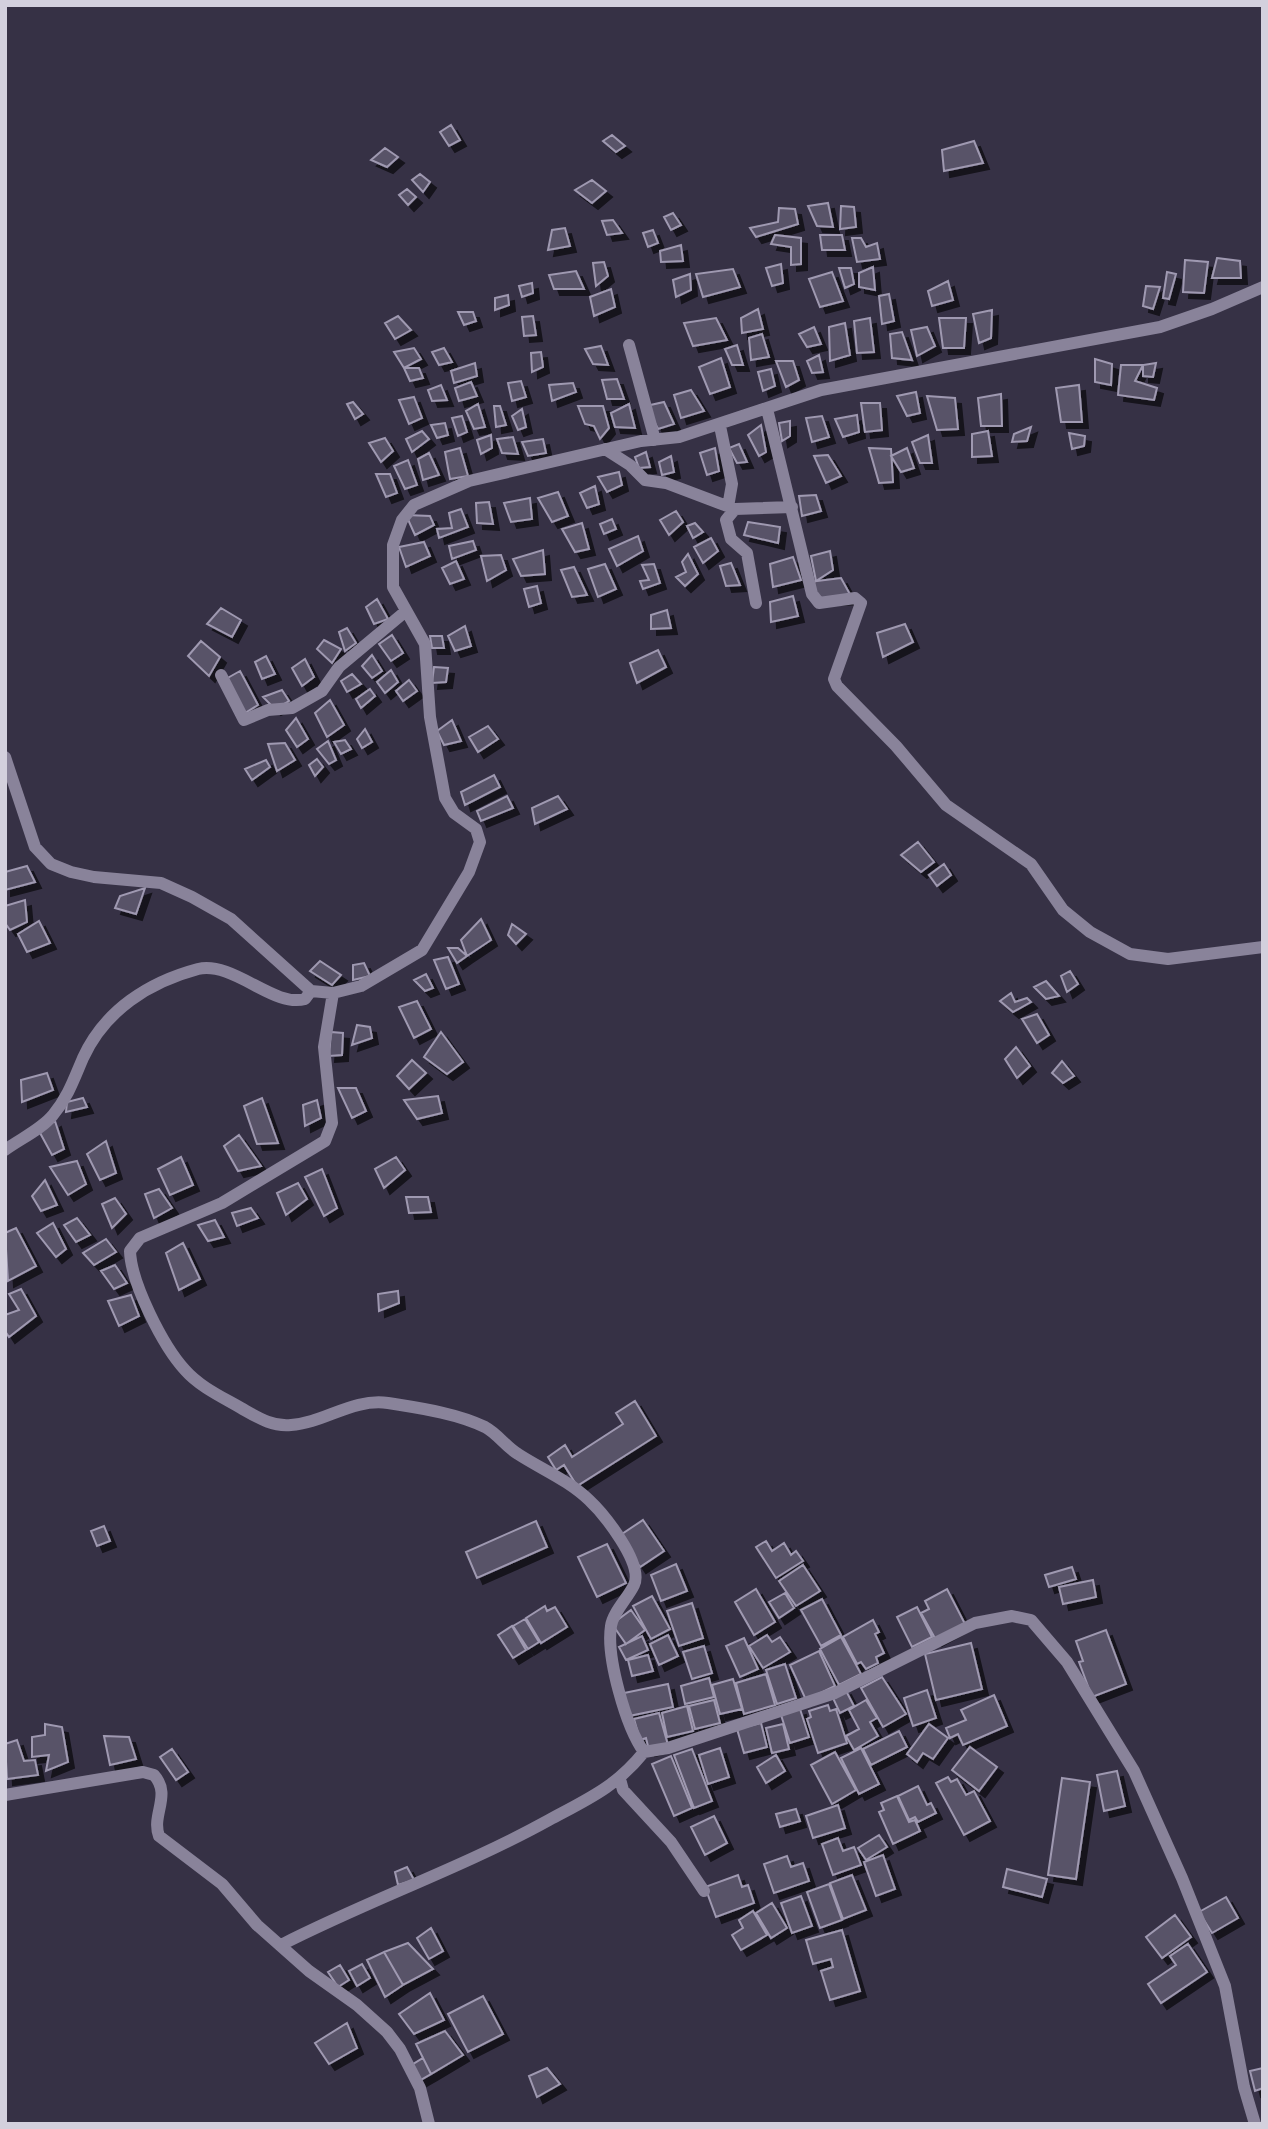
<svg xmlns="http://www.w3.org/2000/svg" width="1268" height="2129" viewBox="0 0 1268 2129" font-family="Karla,sans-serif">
<defs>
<filter id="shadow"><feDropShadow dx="6" dy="6" stdDeviation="0" flood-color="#0009"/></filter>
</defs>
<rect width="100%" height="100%" fill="#363145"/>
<path fill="#585267" stroke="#9f99b1" stroke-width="2" filter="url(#shadow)" d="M451,125L460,140L449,146L440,132Z
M612,135L625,146L616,152L603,141Z
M974,141L983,163L944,171L942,150Z
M385,148L398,157L387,167L371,160Z
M420,174L430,182L423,192L412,180Z
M592,180L606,191L592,203L575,190Z
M407,189L416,197L408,205L399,195Z
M828,203L833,227L817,226L808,206Z
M841,206L854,207L856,227L840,229Z
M779,208L795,209L798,224L756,237L750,228L778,222Z
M673,213L681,225L671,230L664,217Z
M613,220L622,233L607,235L602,221Z
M565,228L570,246L548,250L552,230Z
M653,230L658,243L648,247L643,233Z
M775,235L801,238V264L791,265V247L771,244Z
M820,235H842L845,250H822Z
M852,238H861L866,247L877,243L880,259L857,262Z
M681,245L683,261L661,262L660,251Z
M1217,258L1240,261L1241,278H1212Z
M1185,260L1208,262L1204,293L1183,292Z
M604,262L608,276L596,286L593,263Z
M781,264L783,283L772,286L766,268Z
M873,267L875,290L859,287V273Z
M839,268H851L854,284L845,288Z
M733,269L740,287L703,297L696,274Z
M576,271L584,289H554L549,275Z
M832,272L843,301L820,307L809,279Z
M1167,272L1176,274L1169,299L1163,298Z
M690,274L691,290L676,297L673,280Z
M948,281L953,300L932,306L928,291Z
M532,283L533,293L522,297L519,286Z
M1146,286L1160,287L1153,309L1143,306Z
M611,289L615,307L594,316L590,297Z
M889,294L894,321L882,324L879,296Z
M508,295L509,305L495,310V298Z
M758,309L763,329L742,333L741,318Z
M992,310L991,338L979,343L973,314Z
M458,312H473L476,321L464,325Z
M398,316L411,330L395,339L385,323Z
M533,316L536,335L524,336L522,317Z
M716,318L727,340L693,346L684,323Z
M870,318L874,352L857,353L854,321Z
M939,318H966L964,348H943Z
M845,323L850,355L830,361L829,327Z
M814,327L821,344L807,347L799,334Z
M927,327L935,346L917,356L911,330Z
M902,332L912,360L892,358L890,334Z
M762,334L769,357L751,360L749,338Z
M737,345L743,365H732L725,349Z
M601,346L608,365L593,364L585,349Z
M414,348L421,359L404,368L394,352Z
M444,348L452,362L439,365L432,352Z
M541,352L543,367L532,372L531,353Z
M819,355L823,372L812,373L807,361Z
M721,358L730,387L710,394L699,367Z
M1095,359L1112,364L1111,385L1095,382Z
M776,361H793L799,380L786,387Z
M475,363L477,376L454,383L451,371Z
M1156,363L1153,377L1143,376V365Z
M1121,365H1143L1135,381L1157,388L1154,400L1118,395Z
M404,368H419L423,378L410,381Z
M771,369L775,386L763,391L758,372Z
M617,379L624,399H607L602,380Z
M521,381L526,397L512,401L508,383Z
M471,382L477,396L459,401L455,388Z
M573,383L576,392L552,401L549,385Z
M441,385L447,400L432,401L428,390Z
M1079,385L1082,422H1061L1056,388Z
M691,390L704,411L681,418L674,395Z
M916,392L920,413L907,416L897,396Z
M1001,394L1002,426H981L978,398Z
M927,396L955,398L958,429L937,430Z
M414,397L422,418L409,424L399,400Z
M353,402L363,414L355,419L347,404Z
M664,402L674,424L658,429L646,406Z
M861,403H880L882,430L865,432Z
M478,404L485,427L474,429L466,411Z
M629,404L635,428L615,427L611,413Z
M494,406H500L506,425L496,427Z
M578,406H603L609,428L600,439L594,426L585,424Z
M522,409L526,427L518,430L512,416Z
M857,415L859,432L843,437L835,419Z
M462,416L467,432L458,436L452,418Z
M822,416L829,437L812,442L806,418Z
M790,421V436L782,441L779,423Z
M445,423L448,435L437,438L431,425Z
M761,425L766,452L759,456L748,435Z
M1031,427L1027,441L1012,442L1014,434Z
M422,431L429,439L412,452L406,439Z
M988,431L992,456L972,457V434Z
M1069,433L1085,436L1084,446L1072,449Z
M491,435L492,448L481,454L477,440Z
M928,435L932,463H920L912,442Z
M513,437L518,454L502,453L497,439Z
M385,438L393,451L381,462L369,443Z
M543,439L546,453L528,456L522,442Z
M739,444L747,462L737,463L729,448Z
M460,448L468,476L450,479L445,452Z
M715,448L719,471L707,475L700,453Z
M869,448L891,449L893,482L879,483Z
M907,448L914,468L901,472L891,456Z
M646,452L650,467L639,468L635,457Z
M429,453L439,475L423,480L418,459Z
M828,455L841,476L826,483L814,456Z
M671,456L674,472L662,475L659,462Z
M408,460L417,485L405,489L394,466Z
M619,472L622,485L607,492L598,477Z
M376,474H390L397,493L386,497Z
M595,486L599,504L587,508L580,493Z
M558,492L568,516L552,522L538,498Z
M816,495L821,511L802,516L799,496Z
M530,498L532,519L511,522L504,503Z
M489,502L493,524L477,523L476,503Z
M461,509L468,527L439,538L437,529L452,528L449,513Z
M676,511L683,522L669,535L660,520Z
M406,515L430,516L434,525L415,535Z
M612,519L616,529L604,534L600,524Z
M748,522L780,527L778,543L744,535Z
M582,523L589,549L575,552L562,529Z
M695,523L703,532L693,538L687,526Z
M638,536L643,551L617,566L609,549Z
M711,538L718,551L703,563L694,547Z
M473,541L476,550L452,559L449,546Z
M424,542L430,556L406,567L399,547Z
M543,550L545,574L521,576L513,559Z
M830,551L833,570L816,581L811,556Z
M688,554L698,574L685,586L676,577L686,572L682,562Z
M501,555L506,570L487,581L481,556Z
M793,557L801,580L773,587L770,564Z
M456,561L464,579L450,584L442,568Z
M731,563L740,585L726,586L720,566Z
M605,564L616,589L598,597L588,569Z
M654,564L660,583L643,589L640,581L649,580L642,565Z
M574,567L587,595L572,597L561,570Z
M841,578L852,598L816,600L809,582Z
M537,586L541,603L529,607L524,589Z
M793,596L798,616L771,622L770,602Z
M377,599L388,619L374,624L366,607Z
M221,608L241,620L232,637L207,624Z
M667,610L671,628L651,629V615Z
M905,624L913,642L883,657L877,633Z
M465,626L471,646L455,651L448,636Z
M347,628L356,643L345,651L339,632Z
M392,635L403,653L391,661L379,644Z
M430,636H442L444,648H432Z
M324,640L341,649L332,663L317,649Z
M201,641L220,657L209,676L188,656Z
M658,650L666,667L637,683L630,663Z
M372,655L382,671L372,678L362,666Z
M266,656L275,674L262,679L255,662Z
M305,659L314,677L302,686L292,668Z
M434,667L448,668L446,682L432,683Z
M391,670L398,682L385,693L377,682Z
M240,671L258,705L245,713L224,680Z
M352,674L361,684L347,692L341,681Z
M409,680L417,691L403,701L396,691Z
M370,689L375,696L361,708L356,699Z
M282,690L289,701L275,709L263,697Z
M330,700L344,725L327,737L315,713Z
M296,718L308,739L297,747L286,730Z
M452,720L461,741L444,745L437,731Z
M488,726L498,739L478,752L469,737Z
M365,729L372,742L362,748L357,739Z
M345,740L351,749L341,754L334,742Z
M328,741L336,760L329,764L317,749Z
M285,743L295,760L277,771L268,744Z
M317,759L323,767L315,776L309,765Z
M266,760L270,767L252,780L245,769Z
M494,775L500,787L465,805L461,792Z
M507,796L513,808L481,821L477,811Z
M558,796L567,809L535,824L532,808Z
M918,842L934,862L921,872L901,855Z
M944,864L951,875L937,886L929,875Z
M27,866L35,882L5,890V872Z
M145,888L136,914L115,908L120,896Z
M25,900L27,922L10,930L5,923V906Z
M481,919L491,940L467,956L461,940Z
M39,921L50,943L27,952L18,934Z
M512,924L526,934L516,944L508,935Z
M448,948H458L467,956L457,963Z
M448,957L459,984L446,989L434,960Z
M320,961L341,975L332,985L310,971Z
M364,963L370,976L353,980V965Z
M1070,971L1078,984L1067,992L1061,976Z
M426,974L433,988L425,991L414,980Z
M1046,981L1059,996L1046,999L1034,987Z
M1011,993L1015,1002L1027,998L1031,1002L1013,1012L1000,1001Z
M417,1001L431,1029L414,1038L399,1007Z
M1037,1014L1049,1035L1037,1043L1022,1019Z
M357,1025L370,1027L372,1038L352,1045Z
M331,1032L343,1033L342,1055L329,1056Z
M441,1032L463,1062L447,1074L424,1057Z
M1016,1047L1030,1066L1017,1078L1005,1059Z
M412,1060L426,1073L409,1089L397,1076Z
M1062,1061L1074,1076L1063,1083L1052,1073Z
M47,1073L53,1090L22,1102L21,1080Z
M338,1088H356L366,1111L352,1118Z
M438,1096L442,1113L417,1119L404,1100Z
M83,1098L87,1107L66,1112L67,1102Z
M262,1098L278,1143L257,1144L244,1106Z
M317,1100L321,1118L305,1126L303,1105Z
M55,1121L64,1149L52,1155L39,1131Z
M239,1135L261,1166L238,1171L224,1146Z
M106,1141L116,1173L100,1180L87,1154Z
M181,1157L193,1185L170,1195L158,1169Z
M396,1157L405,1170L384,1188L375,1169Z
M77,1161L86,1184L68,1195L50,1167Z
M322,1169L337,1208L324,1216L305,1177Z
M45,1180L57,1205L41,1211L32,1196Z
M298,1183L307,1199L286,1215L277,1193Z
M159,1189L172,1208L154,1218L145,1194Z
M406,1197H428L431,1212L409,1213Z
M115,1198L126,1214L112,1228L102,1204Z
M251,1208L258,1218L237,1226L232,1213Z
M77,1218L90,1235L76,1242L64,1225Z
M215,1220L224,1237L208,1241L198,1225Z
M53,1223L66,1249L56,1257L37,1233Z
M16,1228L36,1266L8,1281L5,1233Z
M106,1239L116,1252L94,1265L83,1253Z
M183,1243L200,1279L179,1290L166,1253Z
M115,1265L127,1283L114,1289L101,1271Z
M21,1289L36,1316L9,1337L5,1331V1315L19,1310L9,1294Z
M398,1291L399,1303L379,1311L378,1294Z
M131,1295L139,1316L119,1326L108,1301Z
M635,1401L656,1436L577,1486L564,1465L556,1470L548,1457L565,1445L572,1457L623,1424L616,1413Z
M643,1520L664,1551L640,1567L619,1536Z
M536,1521L547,1547L477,1578L466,1552Z
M104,1526L110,1541L97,1546L91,1531Z
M766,1541L772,1551L784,1543L791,1555L796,1551L803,1561L776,1578L756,1547Z
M607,1544L626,1583L597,1597L578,1557Z
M676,1564L687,1591L661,1601L651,1575Z
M803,1565L820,1591L796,1606L779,1581Z
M1072,1567L1076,1579L1049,1587L1045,1575Z
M1093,1580L1096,1597L1063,1604L1059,1587Z
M756,1589L775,1622L754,1635L735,1602Z
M947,1589L965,1624L936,1640L921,1613L929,1609L925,1601Z
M785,1593L794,1608L779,1618L769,1602Z
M652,1596L670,1629L651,1639L633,1606Z
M822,1599L841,1635L821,1646L801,1610Z
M692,1603L703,1638L679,1646L667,1611Z
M545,1606L547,1611L555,1607L567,1627L541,1643L526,1618Z
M917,1607L932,1637L912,1647L897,1617Z
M631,1610L645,1630L626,1644L612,1624Z
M525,1619L539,1642L528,1649L513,1626Z
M873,1620L879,1632L875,1634L884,1653L876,1657L878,1663L866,1669L861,1662L857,1664L843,1637Z
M512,1626L526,1650L513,1658L498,1635Z
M1106,1630L1126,1684L1092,1697L1079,1662L1083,1661L1076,1641Z
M668,1635L678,1656L659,1665L650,1644Z
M767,1635L772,1642L780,1637L790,1652L763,1668L749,1646Z
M642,1636L648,1650L626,1660L619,1647Z
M841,1637L861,1674L839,1685L820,1649Z
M744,1638L758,1669L740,1677L726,1646Z
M971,1643L982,1689L936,1700L925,1654Z
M704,1646L712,1673L692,1679L683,1652Z
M819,1651L835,1686L806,1700L790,1665Z
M648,1655L653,1671L632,1676L628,1660Z
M785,1664L796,1698L777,1704L766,1670Z
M766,1674L775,1705L744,1714L736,1683Z
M882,1677L906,1714L883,1727L861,1688Z
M709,1678L714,1697L685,1704L681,1686Z
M733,1679L742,1709L720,1714L712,1685Z
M668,1684L673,1707L629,1716L624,1693Z
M845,1689L854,1706L840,1713L832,1696Z
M927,1690L936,1718L913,1726L904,1698Z
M994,1695L1007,1726L963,1745L958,1734L950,1738L946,1728L966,1720L961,1710Z
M714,1700L720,1723L695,1729L689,1706Z
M866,1700L877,1718L870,1722L878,1736L854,1750L846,1736L859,1729L849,1710Z
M828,1705L830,1711L836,1709L847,1743L818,1753L807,1719L811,1717L809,1711Z
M687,1706L693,1731L667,1737L662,1713Z
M800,1709L809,1737L790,1743L781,1715Z
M659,1713L668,1745L649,1750L646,1738L640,1740L634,1719Z
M761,1723L767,1747L744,1753L737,1729Z
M45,1724L62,1727L68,1762L46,1771L49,1755L32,1757V1737L45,1735Z
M783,1724L789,1749L772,1753L766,1728Z
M929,1724L948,1738L933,1759L923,1753L917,1762L907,1754Z
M899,1731L907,1747L871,1765L863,1749Z
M104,1736L129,1737L136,1759L110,1765Z
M17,1740L24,1761L35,1760L38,1775L7,1779L5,1744Z
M970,1747L997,1767L979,1791L952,1770Z
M720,1748L729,1777L708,1784L699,1755Z
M861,1748L879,1784L859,1794L841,1758Z
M172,1749L188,1772L176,1780L160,1757Z
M692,1749L712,1801L694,1808L674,1755Z
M835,1752L856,1790L832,1804L811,1765Z
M776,1755L785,1771L766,1783L757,1767Z
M671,1756L692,1808L674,1816L652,1764Z
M1117,1771L1125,1806L1104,1811L1097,1775Z
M948,1777L951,1782L957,1779L966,1795L974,1791L990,1821L964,1835L936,1783Z
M1062,1778L1090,1782L1076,1879L1048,1875Z
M918,1786L927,1805L931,1803L936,1813L918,1822L915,1817L909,1820L898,1796Z
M897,1796L909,1822L915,1820L920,1831L893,1844L879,1812L884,1810L881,1803Z
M838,1805L845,1828L813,1838L806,1816Z
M796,1809L800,1821L780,1827L776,1814Z
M714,1816L727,1843L705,1855L691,1827Z
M879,1835L887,1847L866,1860L858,1848Z
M838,1838L843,1851L854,1847L861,1865L833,1875L822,1844Z
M883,1855L895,1889L876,1896L864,1862Z
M787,1856L791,1867L803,1863L809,1881L774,1893L764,1864Z
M407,1867L414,1880L398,1885L395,1872Z
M1007,1869L1047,1879L1042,1897L1003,1887Z
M738,1875L742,1887L748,1885L754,1903L716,1917L705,1887Z
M852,1875L866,1910L843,1919L830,1883Z
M829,1884L842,1920L820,1928L807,1892Z
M801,1896L812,1926L792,1933L781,1903Z
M1226,1897L1238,1918L1212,1933L1199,1912Z
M772,1903L787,1928L771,1938L756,1913Z
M753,1911L767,1935L741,1950L732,1935L743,1928L739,1920Z
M1175,1915L1191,1937L1162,1958L1146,1937Z
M431,1928L443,1951L429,1959L417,1938Z
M842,1930L860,1991L830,2000L821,1971L833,1967L831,1959L813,1964L806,1940Z
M408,1943L433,1969L403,1985L384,1952Z
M1188,1944L1207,1972L1161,2003L1148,1984L1176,1965L1170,1956Z
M384,1952L403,1985L385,1997L367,1960Z
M362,1964L370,1978L357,1986L349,1971Z
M340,1965L349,1980L338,1987L328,1972Z
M430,1993L444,2020L414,2034L399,2014Z
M483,1996L503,2034L468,2052L448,2014Z
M347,2023L357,2048L329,2064L315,2043Z
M445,2031L463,2055L431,2074L416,2044Z
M423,2058L431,2074L417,2082L410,2066Z
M547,2068L560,2084L537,2097L529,2076Z
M1263,2068V2088L1255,2091L1250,2071Z"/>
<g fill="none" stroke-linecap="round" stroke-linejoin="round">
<path stroke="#89839a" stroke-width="12" d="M629,345L655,440
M767,409L812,594L819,603L855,598L861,603L834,679L837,686L896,746L946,805L1031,864L1063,910L1090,932L1130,954L1168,959L1263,947
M720,426L732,484L728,507
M605,449L630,465L645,480L666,483L735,509
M756,603L747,553L731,539L726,520L735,509L792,507
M221,675L244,720L268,710L292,708L322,691L339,667L406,611
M5,757L35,847L51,864L71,872L94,877L161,883L192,897L231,919L311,991L333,993L361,986L422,950L469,872L480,842L476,829L454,813L445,798L430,717L425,644L393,587V545L402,520L414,505L469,481L641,441L679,437L821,390L1160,327L1212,309L1263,287
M333,993L324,1047L332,1123L325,1141L222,1203L140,1238L130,1251C131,1283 163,1346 185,1370C200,1387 222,1397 241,1408C257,1417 272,1427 291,1425C324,1423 352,1398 388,1403C419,1408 456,1413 485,1427C498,1434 506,1447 518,1454C541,1469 568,1480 589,1500C604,1514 644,1564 634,1585C628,1598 613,1612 611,1626C606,1657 626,1727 644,1752L668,1748L835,1693L975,1623L1012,1616L1031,1620L1067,1662L1134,1771L1182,1878L1225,1986L1244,2087L1255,2124
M5,1150C20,1139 42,1129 53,1115C68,1097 74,1079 83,1058C105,1010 149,982 198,969C234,961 273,1008 305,999L311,991
M620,1779L623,1790L671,1842L704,1891
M5,1795L143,1772L154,1775C172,1795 151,1815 159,1836L222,1884L257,1925L309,1971L357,2005L387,2032L400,2049L420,2088L429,2124
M281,1945C369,1900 462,1868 549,1820C588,1799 616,1787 644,1752"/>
</g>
<rect width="1268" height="2129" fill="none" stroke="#d3d0dd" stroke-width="14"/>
</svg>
